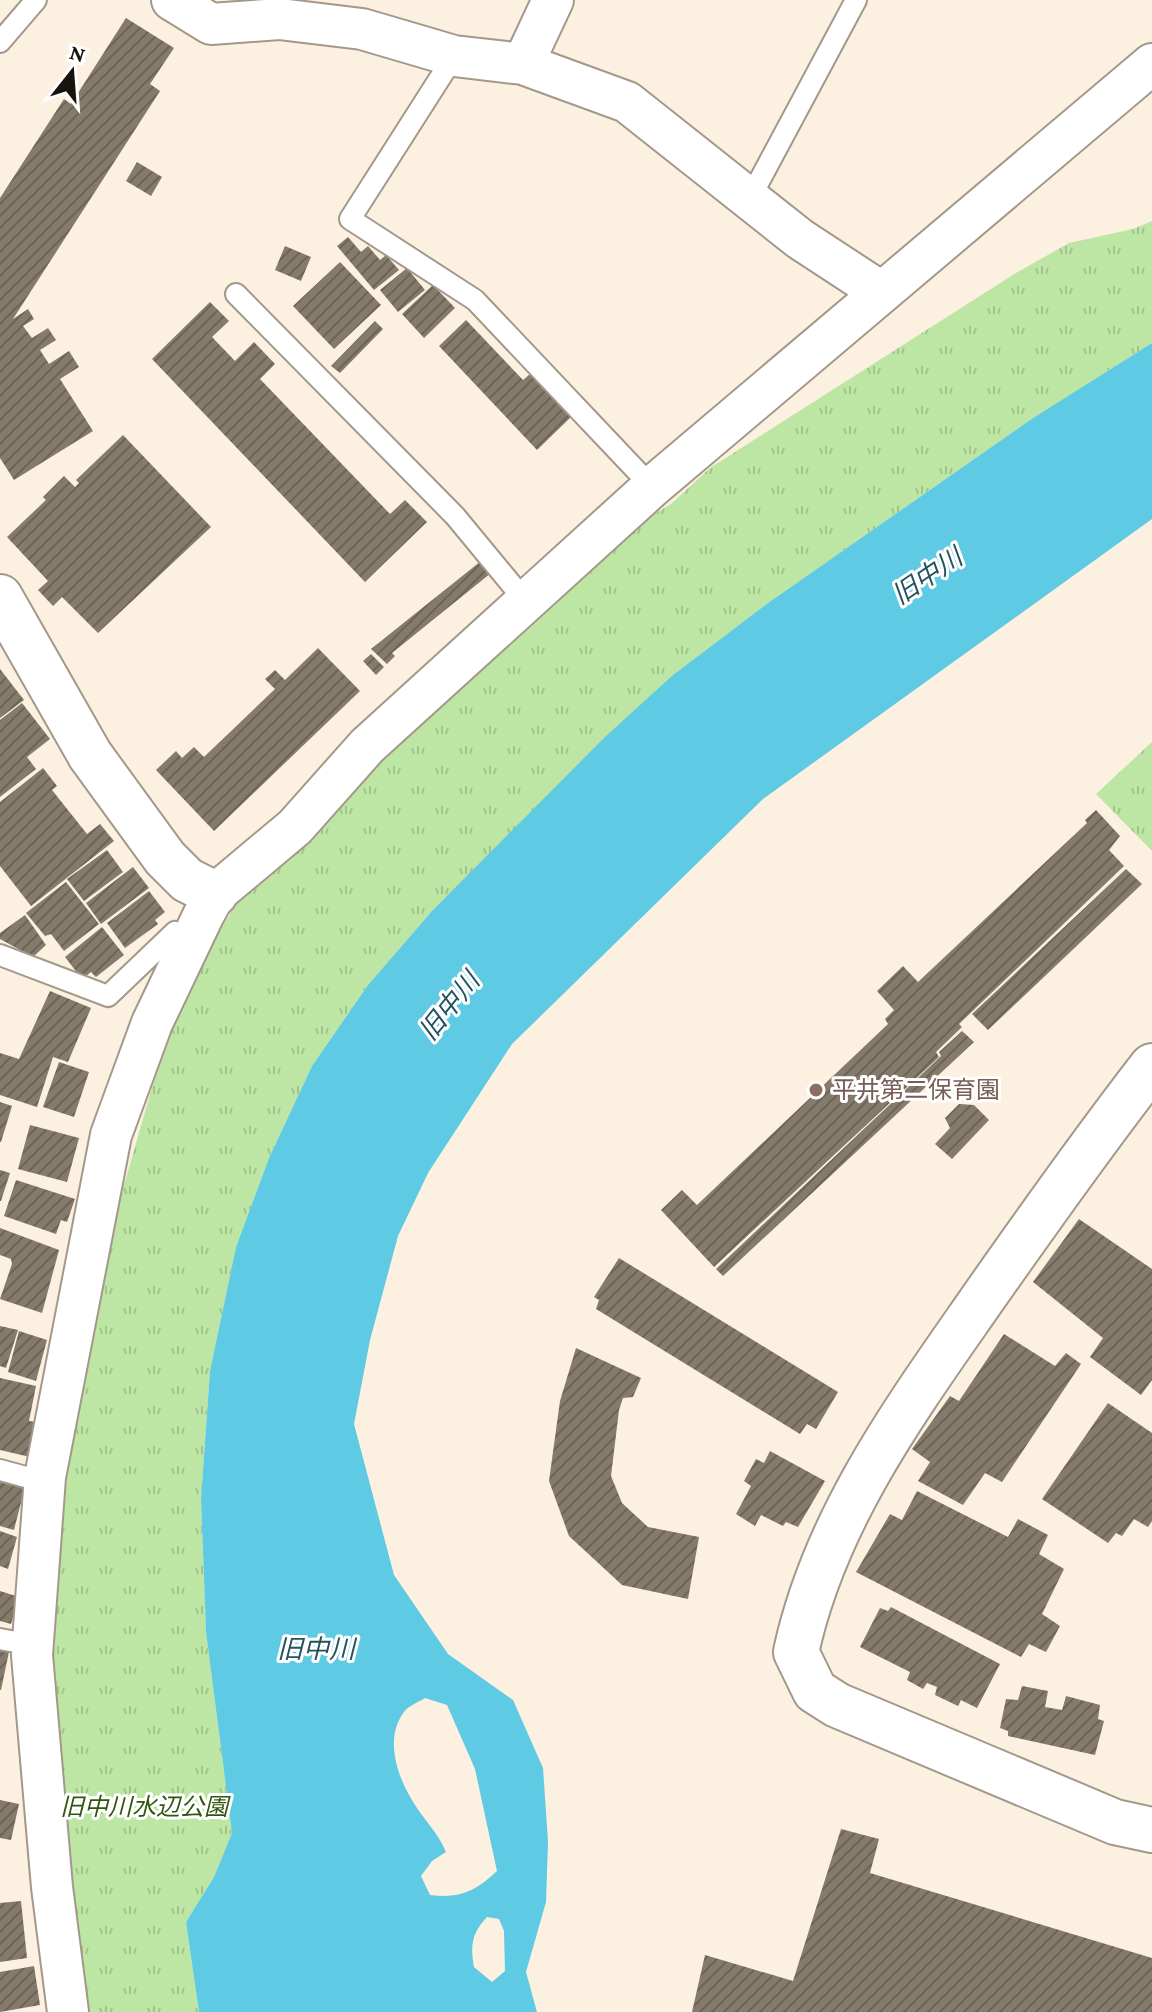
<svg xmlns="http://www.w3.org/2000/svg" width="1152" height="2012" viewBox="0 0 1152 2012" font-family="'Crimson Pro','Noto Sans JP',serif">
<defs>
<pattern id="park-tufts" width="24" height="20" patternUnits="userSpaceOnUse" patternTransform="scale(2)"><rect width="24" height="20" fill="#bde6a4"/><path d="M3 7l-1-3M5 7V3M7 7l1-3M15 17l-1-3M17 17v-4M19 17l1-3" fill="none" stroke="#a2c48c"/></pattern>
<pattern id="building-hatch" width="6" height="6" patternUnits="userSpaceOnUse" patternTransform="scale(2)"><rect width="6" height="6" fill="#857b6c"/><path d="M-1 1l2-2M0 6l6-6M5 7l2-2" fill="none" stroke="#6c6457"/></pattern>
</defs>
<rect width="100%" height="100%" fill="#fcf0e0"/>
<path fill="url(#park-tufts)" d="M1152,221V343L1033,418L768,603L673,675L432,911L368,985L312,1066L269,1158L236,1247L210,1371L201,1499L206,1632L232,1833L214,1877L186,1922L199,2012H86L76,1958L50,1674L59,1511L114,1220L167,1035L196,966L244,893L301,846L371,770L483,664L649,517L671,504L710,468L1016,273L1069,243L1133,229Z
M1152,742V851L1096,794Z"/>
<path fill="#5fcae3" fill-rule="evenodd" d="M1152,343V519L763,799L512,1044L428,1173L398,1236L370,1340L354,1424L394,1575L448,1654L513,1700L543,1768L548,1842L546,1902L526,1972L537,2012H199L186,1922L214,1877L232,1833L206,1632L201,1499L210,1371L236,1247L269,1158L312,1066L368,985L432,911L605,737L673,675L768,603L1033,418ZM425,1698L447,1705L475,1769L497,1871C476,1891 459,1899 430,1895L421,1876L432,1861L446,1852C439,1835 429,1825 419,1811C400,1784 382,1741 404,1712C408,1706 419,1702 425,1698ZM487,1917L499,1919L504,1931L505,1971L492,1982L474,1967C470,1945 472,1933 487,1917Z"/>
<path fill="url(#building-hatch)" d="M126,18L174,48L150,84L160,91L13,319L28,309L34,319L23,326L32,338L48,328L56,340L40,350L49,364L69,351L79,367L60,379L93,431L14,480L0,458V198L64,99L71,104Z
M137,162L162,177L151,196L126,181Z
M348,237L361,252L368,246L380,260L386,255L399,270L374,290L337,246Z
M285,246L311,257L301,281L275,270Z
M340,262L381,305L334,349L293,306Z
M407,268L425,290L398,312L380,290Z
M433,285L455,308L424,338L402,314Z
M210,302L229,321L212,337L235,361L254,342L275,364L260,379L390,514L405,500L427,522L365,582L152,359Z
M466,320L523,380L530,374L571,417L537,450L439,346Z
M375,321L383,329L340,373L331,366Z
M123,435L211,527L98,633L62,597L53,606L38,590L48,581L7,537L46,500L43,497L64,476L75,487L79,483L76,480Z
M481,561L491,573L392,653L395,656L387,664L371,649Z
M318,648L360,691L214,831L156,770L176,751L182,758L194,747L204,757L275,689L265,679L275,670L285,680Z
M371,654L384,667L376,675L363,661Z
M0,669L24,700L0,718Z
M22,703L50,739L27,757L36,769L0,797V720Z
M43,768L57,786L52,790L87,834L100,824L114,841L31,906L0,866V802Z
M1096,810L1120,836L1109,850L1124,866L959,1024L962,1027L936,1052L939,1057L714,1267L661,1210L682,1190L697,1205L888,1024L885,1019L894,1010L877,991L903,966L918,982L1087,823L1085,820Z
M107,850L123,872L84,901L67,879Z
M133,867L149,888L101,924L86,903Z
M1126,869L1142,884L988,1030L972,1014Z
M66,882L99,924L64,951L51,934L45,936L26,913Z
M149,891L165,912L155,920L158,924L125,948L107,923Z
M25,915L46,945L33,957L0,939V933Z
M102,927L124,955L96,977L91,972L82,979L65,957Z
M50,991L91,1008L68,1062L53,1057L37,1107L0,1095V1053L19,1059Z
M962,1031L974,1042L723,1276L716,1269L941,1056L939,1052Z
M59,1062L89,1072L74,1117L43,1107Z
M0,1102L12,1106L1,1142H0Z
M959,1104L974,1105L989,1120L952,1159L935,1144L950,1128L945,1118Z
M30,1125L79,1138L67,1182L18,1169Z
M0,1170L10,1173L1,1201H0Z
M16,1180L75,1199L67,1222L61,1220L56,1234L4,1216Z
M1079,1219L1152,1269V1380L1141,1395L1090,1357L1103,1338L1033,1282Z
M0,1228L59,1250L42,1313L0,1299L12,1264L11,1259L0,1255Z
M619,1258L838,1392L816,1429L807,1424L800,1434L596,1309L599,1300L594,1297Z
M0,1326L18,1330L6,1368L0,1366Z
M19,1331L47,1340L36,1381L8,1372Z
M1004,1334L1055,1366L1066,1353L1081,1364L1002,1482L985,1473L963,1505L918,1481L930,1462L912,1449L950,1396L959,1401Z
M576,1348L641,1378L633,1397L623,1398L619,1410L611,1476L622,1503L648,1527L699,1537L688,1599L622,1585L569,1536L549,1481L560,1401Z
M0,1378L36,1386L29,1421L36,1422L30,1457L0,1450Z
M1108,1403L1152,1433V1521L1148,1527L1134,1519L1122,1536L1116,1533L1108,1543L1042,1499Z
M770,1451L825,1481L798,1527L786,1522L783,1526L761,1515L755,1526L736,1514L751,1486L744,1481L756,1459L764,1463Z
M0,1472L27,1479L14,1530L0,1526Z
M917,1491L1008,1537L1018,1519L1048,1535L1039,1554L1064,1569L1042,1614L1060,1626L1046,1652L1029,1644L1021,1657L856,1572L890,1514L902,1520Z
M0,1531L17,1537L8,1569L0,1566Z
M0,1591L19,1597L11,1624L0,1621Z
M891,1607L1000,1664L977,1708L961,1700L958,1706L935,1695L937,1687L927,1683L923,1689L907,1680L910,1672L860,1647L880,1608L888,1611Z
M0,1644L10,1647L1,1690H0Z
M1022,1686L1048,1691L1045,1707L1062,1710L1066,1696L1100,1705L1098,1719L1104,1721L1095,1755L1008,1736V1731L1000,1728L1006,1699L1018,1700Z
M0,1800L19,1804L11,1840L0,1838Z
M841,1829L879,1839L870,1873L1152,1958V2012H692L705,1955L793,1981Z
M21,1901L27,1958L0,1962V1903Z
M34,1966L40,2005L0,2012V1972Z"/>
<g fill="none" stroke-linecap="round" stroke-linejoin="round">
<g stroke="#a39889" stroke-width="24">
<path id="lane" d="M0,42L36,0
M454,56L350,219L475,300L652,487
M749,200L856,0
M236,294L455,516L526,602
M0,955L108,996L175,932L190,939
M0,1470L44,1482
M0,1639L32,1645"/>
</g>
<g stroke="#a39889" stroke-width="44">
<path id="street" d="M172,0L211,24L279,19L362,29L454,56L523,64L627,102L800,239L881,292
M523,64L553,0
M68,2012L52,1887L32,1655L45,1477L111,1135L152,1023L203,916L215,894L295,827L367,746L652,487L1152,64"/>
</g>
<g stroke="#a39889" stroke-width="48">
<path id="secondary" d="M0,597L90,755L165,858L187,880L215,894
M1152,1066C1090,1146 1032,1228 974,1311C900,1417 824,1523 796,1652L815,1691L837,1705L1115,1822L1152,1830"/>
</g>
<use href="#lane" stroke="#fff" stroke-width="20"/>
<use href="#street" stroke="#fff" stroke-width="40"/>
<use href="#secondary" stroke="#fff" stroke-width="44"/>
</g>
<circle fill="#8d6e63" stroke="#fff" stroke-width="3" cx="816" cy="1090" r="8"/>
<g text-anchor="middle" stroke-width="6" stroke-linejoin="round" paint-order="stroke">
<g font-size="24" fill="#785e54" stroke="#fff" text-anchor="start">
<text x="832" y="1098">平井第二保育園</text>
</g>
<g font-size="24" font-style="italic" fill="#30560f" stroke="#fff">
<text x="144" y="1815">旧中川水辺公園</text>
</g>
<g font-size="26" font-style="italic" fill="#24535e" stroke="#fff">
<text transform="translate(927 576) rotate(-34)" y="9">旧中川</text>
<text transform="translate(449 1006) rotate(-51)" y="9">旧中川</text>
<text x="316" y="1658">旧中川</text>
</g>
</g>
<g transform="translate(72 72) rotate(17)" stroke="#ffffff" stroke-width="6" paint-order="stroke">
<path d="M0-6L14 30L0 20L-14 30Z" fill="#17130d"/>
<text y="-12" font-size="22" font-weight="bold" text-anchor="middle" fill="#17130d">N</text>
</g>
</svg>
